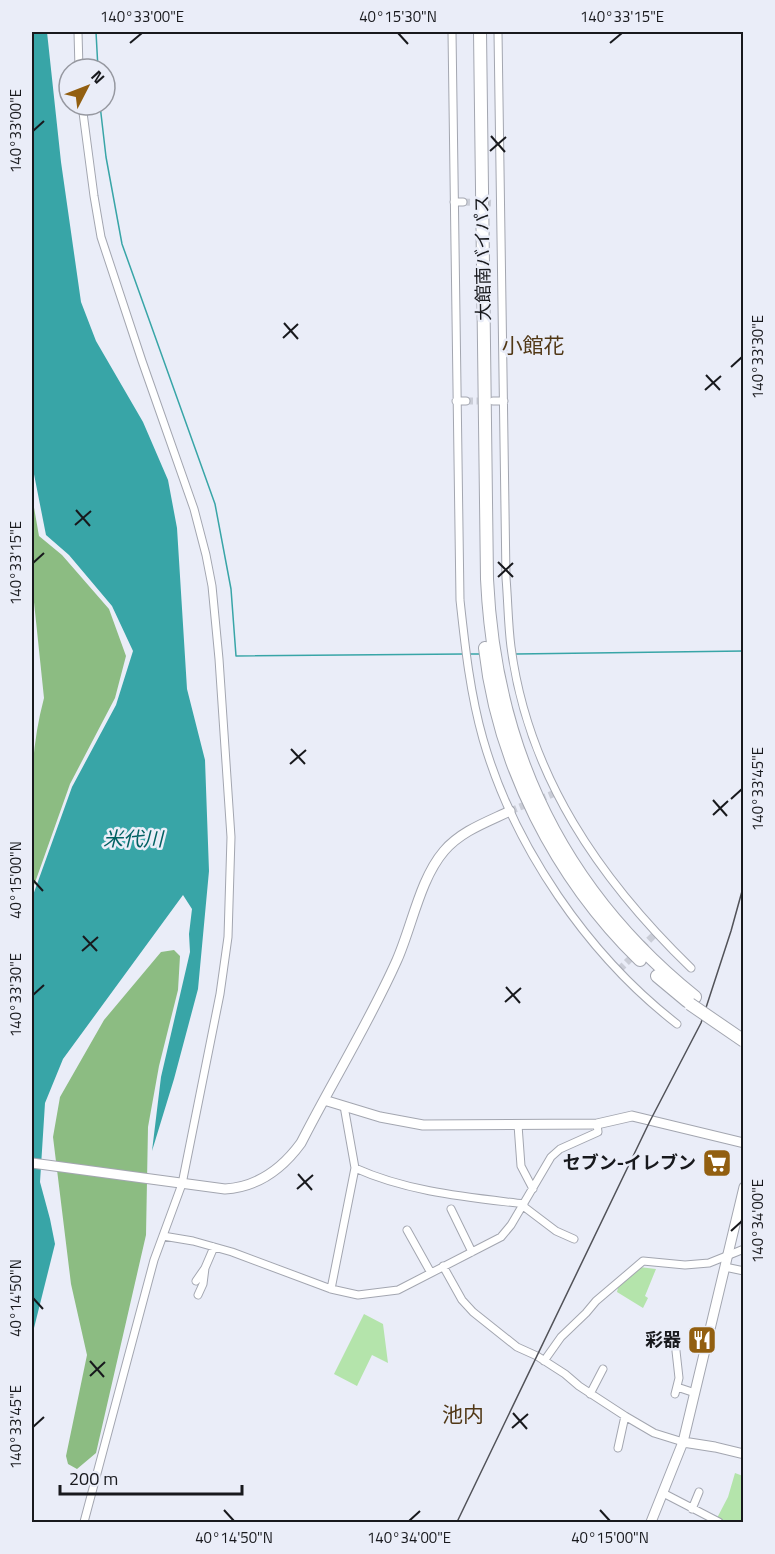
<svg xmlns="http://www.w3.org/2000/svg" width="775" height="1554" viewBox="0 0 775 1554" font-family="'Titillium Web','Noto Sans JP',sans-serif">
<rect width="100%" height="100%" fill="#eaedf8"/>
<path fill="#b4e4ab" d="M639,1267L656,1269L645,1296L648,1298L643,1308L617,1292C619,1280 630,1274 639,1267Z
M364,1314L383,1324L388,1363L372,1355L357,1386L334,1374Z
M735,1473L743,1476V1522H725L717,1518L728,1497Z"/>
<path fill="#8cbc82" d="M32,496L39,536L62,555L109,609L126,656L115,698L70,784L32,891C31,826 27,761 44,698L32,583Z
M174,950L180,956L178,990L159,1066L148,1127L146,1235L96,1453L77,1469L68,1464L66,1456L87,1355L71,1284L53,1137L60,1097L104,1020L161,952Z"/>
<path fill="#38a5a7" d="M32,32H47L61,162L81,302L96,341L143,422L168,480L177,528L187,689L205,760L209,871L198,989L174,1079L152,1151L161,1077L190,952L189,934L192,909L183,895L63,1059L45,1103L40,1182L50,1219L55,1244L32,1336V898L72,787L116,705L133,651L112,606L69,555L46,535L32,464Z"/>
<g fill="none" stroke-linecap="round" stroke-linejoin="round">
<path stroke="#38a5a7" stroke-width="1.5" d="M96,32L98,69
M100,105L106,157L122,244L215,504L231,589L236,656L464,654
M468,654H482
M516,654L744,651"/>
<path stroke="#cacdd7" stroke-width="7" stroke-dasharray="7 3.5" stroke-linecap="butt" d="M463,202L494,203
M466,401H488
M510,811L555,793
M619,970L655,934"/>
<g stroke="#a3a6b0" stroke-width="9">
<path id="minor" d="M78,32L79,69
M452,32L460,600C465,646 470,693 483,739C514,847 588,955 677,1024
M498,32L506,578C508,601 508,624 511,647C528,776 600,880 691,968
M82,105L94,196L101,237L142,361L194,509L206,555L212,586L219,659L231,837L228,937L220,994L182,1184L154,1260L84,1522
M454,202H463
M456,401H466
M493,401H504
M518,1125L521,1166L533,1189
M355,1168C408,1192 467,1197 524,1204
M523,1206L556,1231L574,1239
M451,1209L472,1252
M407,1230L431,1273
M163,1236L193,1241L232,1252L331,1289L358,1295L398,1290L501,1237L511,1225L551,1157L560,1149L598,1132L597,1124
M443,1266L462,1300L473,1312L517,1347L537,1356L565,1374L579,1386L625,1416L654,1433L683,1442
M725,1267L744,1271
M196,1281L205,1268L214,1247
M331,1289L355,1168L344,1106
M198,1295L203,1284L205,1268
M544,1361L561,1337L586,1313L596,1301L643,1261L685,1265L709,1263L744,1249
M677,1387L695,1393
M590,1394L603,1369
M675,1394L679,1378L676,1351
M618,1448L625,1416
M663,1493L719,1522
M692,1509L699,1492"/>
</g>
<g stroke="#a3a6b0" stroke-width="11">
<path id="tertiary" d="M324,1100L380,1117L423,1125L597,1124L632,1116L744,1143
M32,1163L225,1189C258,1187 282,1169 301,1143C332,1082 369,1023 397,960C412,926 420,879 444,851C461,831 487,822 510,811
M683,1442L715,1447L744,1454
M651,1522L683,1442L744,1187"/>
</g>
<g stroke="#a3a6b0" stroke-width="14">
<path id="trunk" d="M480,32L487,579C495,749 562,890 695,997
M485,648C498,764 556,878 640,960
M657,976L687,1001"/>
</g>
<use href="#minor" stroke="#fff" stroke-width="7"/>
<use href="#tertiary" stroke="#fff" stroke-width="9"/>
<use href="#trunk" stroke="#fff" stroke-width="12"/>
<path stroke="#515258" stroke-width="1.5" d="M457,1522L650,1121L701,1023L731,931L744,884"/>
<g stroke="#a3a6b0" stroke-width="14" stroke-linecap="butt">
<path id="trunk-bridge" d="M690,1004L744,1041"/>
</g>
<use href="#trunk-bridge" stroke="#fff" stroke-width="12"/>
</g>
<path fill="none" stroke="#18191d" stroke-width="2" d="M398,33L408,44M130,43L142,33M610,43L622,33M33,131L44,121M491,136L505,152M490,151L506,137M284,323L298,339M283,338L298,324M731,367L742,357M706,375L720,390M705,390L721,376M76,510L90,526M75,525L91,511M498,562L513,577M33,563L44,553M498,577L513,563M291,749L305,764M290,764L306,750M731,799L742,789M713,800L727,816M713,815L728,801M33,880L43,891M83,936L97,951M82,951L98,937M506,987L520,1003M33,995L44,985M505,1002L521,988M298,1174L312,1190M297,1189L313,1175M731,1231L742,1221M33,1298L43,1309M90,1361L104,1377M90,1376L105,1362M513,1413L527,1429M33,1427L44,1417M512,1428L528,1414M224,1510L234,1521M600,1510L610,1521M409,1521L420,1511"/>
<defs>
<g id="supermarket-square" transform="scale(1.5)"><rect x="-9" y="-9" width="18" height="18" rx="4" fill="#925f10" stroke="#eaedf8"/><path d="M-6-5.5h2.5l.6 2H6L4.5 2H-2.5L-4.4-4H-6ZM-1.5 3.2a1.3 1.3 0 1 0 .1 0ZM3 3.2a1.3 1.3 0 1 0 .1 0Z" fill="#fff"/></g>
<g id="restaurant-square" transform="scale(1.5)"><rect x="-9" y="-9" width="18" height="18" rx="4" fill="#925f10" stroke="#eaedf8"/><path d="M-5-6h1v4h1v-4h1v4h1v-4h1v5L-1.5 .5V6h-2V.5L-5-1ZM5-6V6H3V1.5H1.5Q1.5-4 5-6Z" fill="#fff"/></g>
</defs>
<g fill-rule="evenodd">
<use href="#supermarket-square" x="717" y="1163"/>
<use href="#restaurant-square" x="702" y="1340"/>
</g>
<g text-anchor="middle" stroke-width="5" stroke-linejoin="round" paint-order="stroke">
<g font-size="18" fill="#18191d" stroke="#eaedf8">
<text transform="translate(483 258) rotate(-91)" y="6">大館南バイパス</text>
</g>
<g font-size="18" font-weight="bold" fill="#18191d" stroke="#eaedf8" text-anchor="end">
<text x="696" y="1169">セブン-イレブン</text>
<text x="681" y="1346">彩器</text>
</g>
<g font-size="20" font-style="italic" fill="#006062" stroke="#eaedf8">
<text x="133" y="846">米代川</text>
</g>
<g font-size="21" fill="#513816" stroke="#eaedf8">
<text x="533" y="353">小館花</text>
<text x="463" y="1422">池内</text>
</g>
</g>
<rect width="775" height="1554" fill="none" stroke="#eaedf8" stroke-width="66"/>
<g transform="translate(87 87) rotate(48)"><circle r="28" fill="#eaedf8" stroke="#9698a0" stroke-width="1.5"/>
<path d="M0-4.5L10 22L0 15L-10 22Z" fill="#925f10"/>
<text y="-9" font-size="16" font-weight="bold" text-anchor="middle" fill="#18191d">N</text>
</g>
<path d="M60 1485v9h182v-9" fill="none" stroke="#18191d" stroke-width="3"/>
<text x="69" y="1485" font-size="18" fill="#18191d" stroke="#eaedf8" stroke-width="4.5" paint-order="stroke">200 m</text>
<rect x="33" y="33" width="709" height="1488" fill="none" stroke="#18191d" stroke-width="2"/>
<g font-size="15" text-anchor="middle" fill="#18191d">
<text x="142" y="22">140°33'00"E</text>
<text x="398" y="22">40°15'30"N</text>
<text x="622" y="22">140°33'15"E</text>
<text transform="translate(16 131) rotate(-90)" y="5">140°33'00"E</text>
<text transform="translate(758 357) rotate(-90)" y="5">140°33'30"E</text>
<text transform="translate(16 563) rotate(-90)" y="5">140°33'15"E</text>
<text transform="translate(758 789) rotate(-90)" y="5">140°33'45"E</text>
<text transform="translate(16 880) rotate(-90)" y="5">40°15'00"N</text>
<text transform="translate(16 995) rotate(-90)" y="5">140°33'30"E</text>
<text transform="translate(758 1221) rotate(-90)" y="5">140°34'00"E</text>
<text transform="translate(16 1298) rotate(-90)" y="5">40°14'50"N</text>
<text transform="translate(16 1427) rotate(-90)" y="5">140°33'45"E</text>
<text x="234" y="1543">40°14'50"N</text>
<text x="409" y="1543">140°34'00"E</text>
<text x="610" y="1543">40°15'00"N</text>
</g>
</svg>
